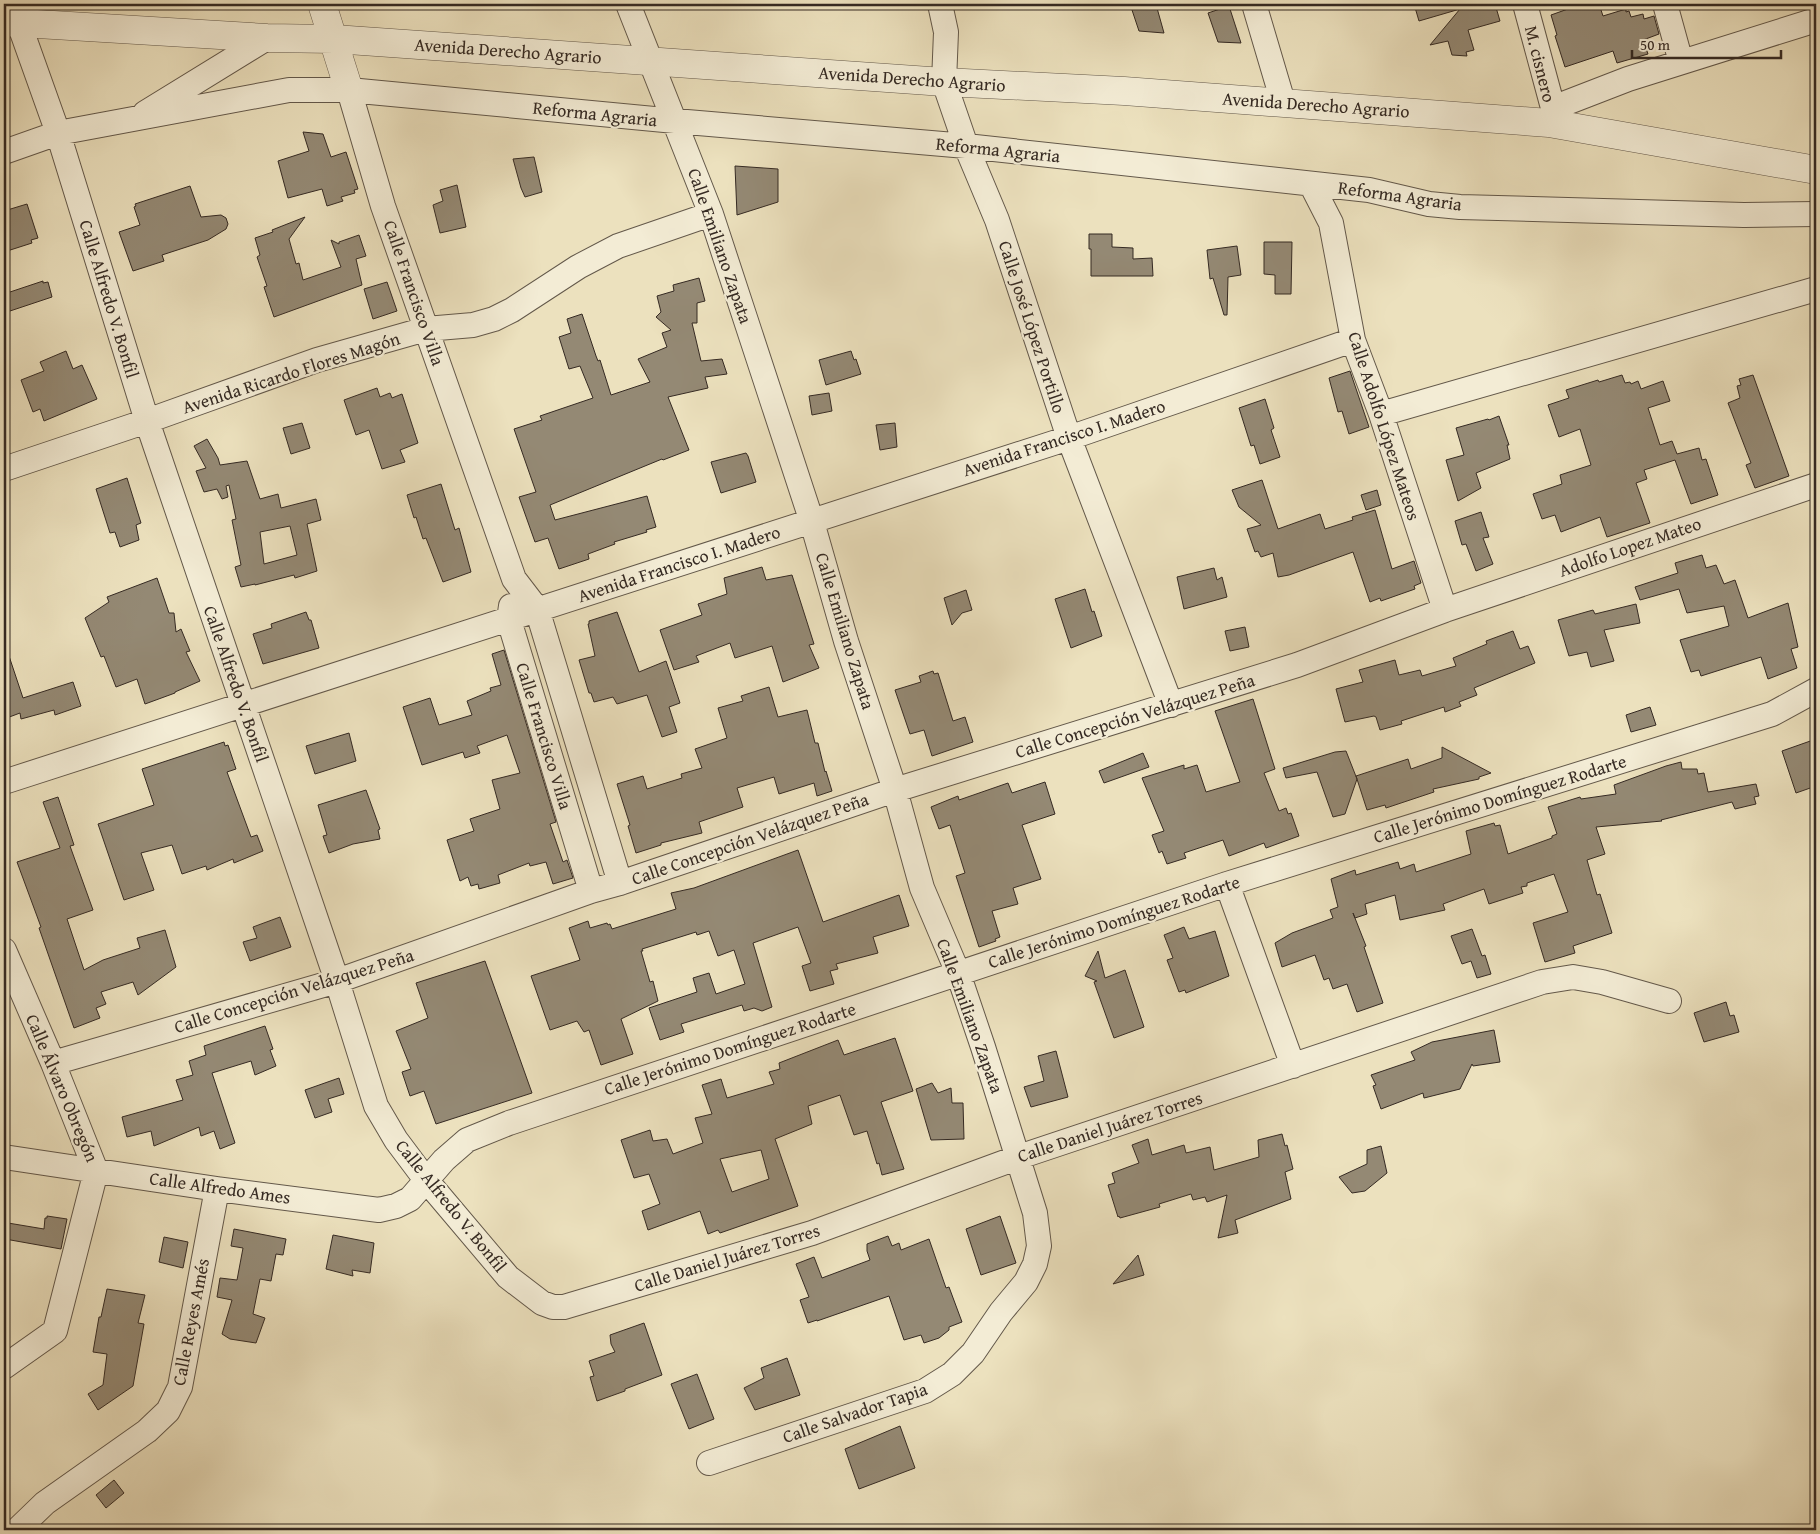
<svg xmlns="http://www.w3.org/2000/svg" width="1820" height="1534" viewBox="0 0 1820 1534" font-family="'Gentium Book Plus',serif">
<rect width="100%" height="100%" fill="#ece1be"/>
<filter id="stains"><feTurbulence type="fractalNoise" baseFrequency=".004" numOctaves="4"/><feColorMatrix values="0 0 0 0 .2 0 0 0 0 .09 0 0 0 0 .02 0 0 0 .5 -.17"/></filter>
<radialGradient id="worn" r=".72"><stop offset=".6" stop-color="#630" stop-opacity="0"/><stop offset="1" stop-color="#630" stop-opacity=".3"/></radialGradient>
<path fill="#948974" stroke="#352a23" fill-rule="evenodd" d="M1414,4H1495L1500,21L1468,30L1474,50L1466,52L1467,56L1452,55L1448,41L1430,45L1460,9L1419,21Z
M1582,4H1599L1603,16L1626,9V12L1629,11L1631,17L1643,14L1644,19L1654,16L1659,34L1643,40L1648,54L1617,63L1613,51L1565,67L1555,36L1557,35L1551,15Z
M1229,6L1241,43L1218,42L1208,13Z
M1131,7L1157,8L1164,33L1139,31Z
M303,132L323,134L331,157L346,152L358,189L354,190L355,193L341,197L343,201L327,206L322,189L288,198L278,161L309,151Z
M534,157L542,192L525,197L521,188L513,159Z
M735,166L778,169V202L737,215Z
M457,185L466,227L440,233L433,205L443,201L440,190Z
M190,186L201,217L221,215L226,218L228,224L226,229L208,240L162,255L164,261L133,271L119,232L140,225L134,207L136,206L135,204Z
M27,204L38,238L31,240L32,243L4,252V211Z
M305,217L289,239L296,264L299,263L303,280L341,267L331,240L339,244V242L359,235L366,256L356,259L362,285L274,317L264,287L267,286L257,257L260,255L255,238L273,232L272,230Z
M1089,234H1112V247L1133,248V259L1152,258L1153,276H1091V249H1089Z
M1264,242H1292L1291,294H1275V275L1264,274Z
M1237,246L1241,275L1228,277L1227,315H1224L1213,278L1210,279L1207,250Z
M699,278L705,301L697,303V323H692L701,361L722,359L727,374L705,377L708,388L668,397L689,450L663,460L662,459L550,505L555,520L647,496L656,527L646,530L647,532L614,542L615,544L588,554L589,559L559,569L548,538L535,542L519,497L536,492L514,429L542,420L540,416L593,398L580,366L569,369L559,337L571,333L567,319L582,314L596,356L598,361L600,360L611,395L650,382L638,359L667,347L662,333L671,330L656,317L661,312L657,296L674,291L673,285Z
M43,281V283L48,282L52,297L4,313V294Z
M387,282L397,311L373,319L364,289Z
M66,351L73,369L82,365L97,399L44,421L40,409L33,412L21,380L44,371L40,362Z
M851,351L854,360L856,359L861,374L826,385L819,360Z
M1350,371L1369,427L1349,434L1342,411L1338,412L1329,378Z
M1622,375L1625,383L1630,382L1631,384L1638,381L1641,389L1663,381L1670,401L1648,408L1660,445L1672,441L1677,454L1699,448L1702,460L1706,459L1718,495L1691,504L1675,460L1644,470L1647,479L1636,483L1650,523L1607,537L1600,517L1561,532L1555,515L1542,519L1533,494L1562,484L1560,475L1591,465L1580,429L1559,437L1548,405L1569,398L1566,390L1598,380L1599,382Z
M1753,375L1789,476L1755,488L1746,465L1751,463L1728,403L1740,398L1737,386L1741,385L1739,379Z
M377,388L380,397L390,393L392,398L402,394L418,443L400,450L405,462L382,469L369,430L356,435L344,400Z
M829,393L832,411L812,415L809,396Z
M1265,399L1274,428L1271,430L1280,457L1260,464L1254,445L1251,446L1239,408Z
M1499,416L1509,445H1507L1510,459L1476,473L1481,488L1458,501L1446,460L1464,455L1456,428L1488,419L1489,420Z
M302,423L310,448L291,454L283,428Z
M895,423L897,447L880,450L876,425Z
M207,439L218,458L220,465L247,461L260,499L278,494L281,508L316,499L321,520L307,524L317,571L295,578L294,575L255,585V584L241,587L235,567L241,565L232,520L236,519L229,485L226,486L228,497L222,499L217,489L204,492L196,471L206,468L194,446ZM290,526L297,555L264,564L260,532Z
M746,453L748,456L756,482L721,493L711,462Z
M127,478L141,523L136,525L139,540L120,547L115,532L110,533L96,489Z
M1262,480L1278,529L1320,514L1325,529L1353,520L1352,517L1375,510L1392,569L1414,561L1421,583L1414,586L1415,589L1381,601L1380,598L1370,602L1353,552L1289,575L1278,577L1273,553L1261,557L1258,551L1255,552L1247,529L1261,525L1239,507L1232,490Z
M441,484L455,530L459,528L471,572L443,582L426,538L423,539L416,517L414,518L407,495Z
M1377,490L1381,505L1366,510L1361,495Z
M1481,512L1489,537L1483,538L1493,564L1476,571L1466,544L1462,545L1455,521Z
M1702,555L1706,568L1716,565L1724,584L1735,580L1748,618L1788,603L1798,647L1791,649L1797,668L1768,679L1761,657L1701,676L1699,670L1691,672L1680,640L1729,626L1724,606L1687,613L1679,589L1640,600L1635,587L1678,573L1675,563Z
M762,567L766,580L792,575L814,644L809,645L819,668L783,682L772,646L735,658L730,643L696,656L699,662L674,670L660,630L702,615L698,604L727,594L724,578Z
M1214,568L1217,580L1222,577L1227,597L1184,609L1177,577Z
M157,578L169,613H174L176,632L181,629L190,651L186,652L200,681L175,692V693L145,704L137,679L116,687L104,656L101,657L85,618L109,602L107,597Z
M1085,589L1092,612L1094,611L1102,636L1071,648L1055,599Z
M966,590L972,610L962,613L952,625L944,598Z
M1636,604L1640,623L1604,630L1614,661L1591,667L1587,652L1569,656L1558,620L1593,610L1595,614Z
M306,612L309,620H311L319,648L263,664L253,634L272,628L271,624Z
M617,612L639,672L666,661L680,703L669,707L677,732L662,737L647,695L617,704L613,697L594,702L591,693H589L579,660L595,656L588,624H589V621Z
M1245,627L1249,647L1230,651L1225,631Z
M1513,631L1520,649L1528,646L1535,663L1474,688L1477,695L1459,702L1461,706L1445,712L1444,707L1401,721L1402,724L1380,730L1376,717L1374,716L1345,722L1336,689L1363,682L1359,670L1395,660L1399,675L1420,670L1422,676L1456,666L1453,658L1487,644L1486,641Z
M7,650L23,698L73,682L81,706L55,715L54,710L21,719L20,713L4,719V651Z
M504,650L556,822L550,824L563,862L567,860L573,878L553,884L546,862L530,866L529,863L498,875L500,883L479,889L478,884L471,886L468,877L460,881L447,840L474,831L470,819L500,809L492,780L520,773L507,735L477,746L480,753L465,758L463,752L422,765L403,707L430,698L439,725L472,715L467,701L491,691L490,688L501,685L492,654Z
M933,671L934,674L938,673L953,721L965,717L973,742L932,756L924,730L910,734L895,690L921,682L919,676Z
M769,687L778,717L807,710L815,743H818L825,772L826,771L832,791L817,796L814,783L779,794L774,777L737,788L743,807L699,822L702,833L661,843V845L636,853L628,826L630,825L617,784L643,776L647,789L682,778L681,774L702,768L695,749L727,738L718,708L743,701L741,696Z
M1253,699L1275,769L1264,773L1279,811L1286,808L1288,814L1291,813L1299,836L1266,848L1264,843L1229,856L1223,840L1184,853L1186,858L1167,864L1162,851L1159,853L1152,835L1164,831L1142,778L1184,765V769L1197,765L1206,792L1240,782L1215,711Z
M1650,707L1656,725L1631,732L1626,715Z
M349,733L356,761L315,774L306,746Z
M1816,739V786L1796,793L1782,751Z
M224,742L225,746L228,745L236,769L227,772L251,837L257,835L263,851L234,863L233,859L207,870L206,866L182,874L172,845L141,853L154,890L124,900L98,824L154,805L142,769Z
M1442,747L1491,773L1479,777V779L1433,789L1434,792L1386,808L1385,805L1367,810L1356,776L1408,759L1411,769L1442,758Z
M1346,751L1357,779L1345,814L1333,817L1317,772L1286,778L1283,768L1335,752Z
M1143,753L1149,767L1104,783L1099,771Z
M1681,762L1682,769H1697L1698,774L1704,773L1708,792L1756,784L1759,796L1754,797L1756,804L1735,809L1732,802L1661,820L1662,821L1596,827L1605,854L1587,860L1597,895L1600,894L1612,933L1573,946L1575,953L1545,962L1533,923L1568,912L1554,874L1527,883V886L1521,887L1523,893L1489,904L1484,889L1443,904L1445,910L1400,920L1395,895L1365,904L1367,914L1355,918L1353,913L1366,946L1364,947L1383,1003L1357,1012L1347,984L1333,989L1329,978L1324,980L1315,955L1282,967L1275,943L1292,933L1333,918L1330,910L1338,907L1331,879L1355,870L1356,875L1398,862L1400,869L1414,864L1416,872L1471,854L1466,831L1494,823L1495,826L1500,825L1508,854L1552,838V836L1557,834L1548,807L1580,797L1581,799L1616,794L1614,785L1666,766Z
M1045,782L1055,814L1022,825L1041,879L1013,888L1018,904L992,911L1000,937L995,939L996,941L979,947L956,876L965,873L950,825L939,829L931,807L958,796L959,800L1008,783L1012,793Z
M366,790L380,829L378,830L380,839L353,844L329,853L323,836L327,835L318,805Z
M58,797L74,845L70,846L93,910L67,919L84,970L103,960L140,948L137,938L165,930L176,967L138,995L133,982L101,992L106,1004L96,1008L100,1018L74,1028L39,928L41,927L17,862L60,848L43,802Z
M798,850L823,922L899,895L909,926L873,937L878,953L836,964L838,969L830,971L834,984L810,991L802,966L811,963L798,927L753,943L772,1007L762,1011L754,1008L744,1011L742,1005L681,1024L684,1032L660,1040L649,1008L697,992L693,978L709,973L716,994L745,984L734,950L718,956L709,931L697,935L696,932L642,949L643,951H641L650,982L653,981L658,1001L621,1019L633,1054L601,1065L589,1030L584,1032L577,1021L550,1030L531,976L580,960L569,928L588,921L590,928L607,923L608,925L610,924L612,929L676,909L671,893L694,888Z
M280,917L291,947L250,961L243,942L257,938L253,927Z
M1184,927L1189,939L1215,931L1229,976L1186,993L1185,990L1179,992L1167,960L1173,958L1164,935Z
M1472,929L1482,956L1485,955L1491,974L1477,978L1471,961L1462,964L1451,936Z
M1098,951L1105,978L1125,970L1144,1027L1114,1038L1094,982L1097,981L1085,976Z
M485,961L532,1093L436,1124L424,1091L410,1096L402,1072L411,1069L396,1031L428,1018L416,983Z
M1726,1002L1730,1016L1734,1015L1739,1032L1704,1042L1694,1013Z
M265,1026L273,1049L270,1050L276,1066L255,1075L251,1061L212,1073L235,1143L220,1149L214,1131L201,1136L199,1127L154,1146L151,1131L127,1137L122,1117L183,1100L176,1080L193,1075L189,1061L206,1055L204,1046Z
M1494,1030L1500,1062L1473,1066L1472,1064L1460,1089L1424,1098L1423,1093L1381,1109L1373,1086L1376,1085L1371,1075L1415,1060L1411,1052L1432,1042Z
M895,1038L913,1091L881,1102L904,1169L882,1175L879,1163L877,1164L867,1131L854,1135L840,1095L808,1106L812,1124L775,1139L798,1206L720,1233L718,1230L708,1234L700,1211L648,1230L642,1211L660,1204L649,1174L634,1178L621,1140L650,1130L653,1141L667,1139L673,1154L703,1143L695,1118L712,1114L702,1085L721,1079L727,1098L774,1084L769,1072L780,1069L779,1063L838,1040L844,1055ZM761,1150L769,1179L732,1192L720,1159Z
M1056,1051L1068,1097L1031,1107L1024,1087L1044,1081L1038,1056Z
M339,1078L344,1094L328,1099L332,1112L315,1118L305,1090Z
M932,1083L938,1093L951,1088L952,1103H963L964,1139L931,1140L916,1089Z
M1282,1134L1285,1146L1287,1145L1293,1169L1285,1172L1291,1199L1235,1220L1238,1233L1218,1238L1227,1195L1207,1202L1205,1197L1193,1200L1191,1194L1159,1204L1160,1207L1120,1218L1119,1216L1118,1217L1108,1185L1115,1183L1112,1173L1139,1163L1132,1145L1148,1139L1152,1155L1184,1145L1186,1153L1210,1147L1214,1170L1259,1157L1258,1140Z
M1381,1146L1387,1173L1365,1191L1352,1193L1339,1177L1367,1164V1150Z
M47,1216L67,1219L61,1249L5,1239L8,1223L44,1229L45,1218H47Z
M1000,1216L1016,1263L981,1275L966,1229Z
M234,1229L286,1239L283,1255L276,1254L271,1281L260,1279L253,1314L265,1318L256,1343L230,1339L222,1334L232,1300L217,1297L220,1278L237,1280L243,1248L231,1246Z
M333,1235L374,1243L370,1273L352,1270L353,1276L326,1269Z
M888,1236L892,1246L899,1243L901,1250L929,1239L946,1288L949,1287L962,1322L949,1327V1330L939,1338L924,1343L921,1335L904,1340L889,1296L817,1321V1320L808,1323L800,1300L809,1297L796,1264L814,1257L822,1278L870,1260L867,1251V1244Z
M164,1237L188,1242L183,1268L159,1262Z
M1138,1255L1144,1275L1113,1284Z
M107,1289L145,1295L138,1323L144,1324L133,1386L98,1410L88,1394L103,1385L107,1354L93,1352L99,1317H101Z
M644,1323L662,1375L625,1389V1391L597,1401L590,1377L594,1376L589,1361L615,1352L611,1344L610,1335Z
M787,1358L800,1395L755,1410L744,1388L764,1378L761,1368Z
M697,1374L714,1419L689,1429L671,1384Z
M900,1426L915,1468L859,1489L845,1449Z
M114,1480L124,1493L106,1508L96,1495Z"/>
<g fill="none" stroke-linecap="round" stroke-linejoin="round">
<g stroke="#63584a" stroke-width="26">
<path id="minor" d="M12,4L58,133L147,421L337,981L376,1106L396,1140L426,1180L508,1277L542,1303L553,1307H564L812,1233L1019,1157L1542,982L1573,977L1602,982L1669,1001
M628,4L711,214L812,522L846,641L895,790L922,888L958,973L983,1047L1035,1213L1039,1246L1035,1264L1026,1282L1001,1312L973,1353L952,1374L925,1391L709,1463
M940,4L946,32L944,82L966,146L997,220L1069,438L1171,705
M1254,4L1283,102
M1525,4L1553,108L1549,123
M1665,4L1681,62
M349,90L383,206L514,579L537,609L620,883
M1553,108L1628,79L1816,20
M145,113L267,38
M4,152L58,133L289,90H349L675,121L966,146L1369,190L1429,204L1460,207L1744,215L1816,214
M1311,184L1331,223L1353,340L1381,414L1445,610
M1381,414L1816,289
M4,469L147,421L317,360L426,329L473,325L494,319L512,310L578,267L618,246L711,214
M511,606L509,620L591,891
M4,782L1069,438L1353,340
M1227,884L1293,1066
M4,950L53,1063L96,1171L55,1331L4,1367
M53,1063L337,981L591,891L620,883L895,790L1297,665L1445,610L1816,485
M4,1157L217,1189L379,1210L396,1206L410,1199L444,1160L467,1140L509,1123L1227,884L1772,714L1816,690
M17,1530L45,1503L147,1431L168,1411L180,1387L217,1189"/>
</g>
<g stroke="#63584a" stroke-width="29">
<path id="tertiary" d="M322,4L349,90
M4,22L267,38L334,39L944,82L1124,91L1549,123L1816,170"/>
</g>
<use href="#minor" stroke="#f3ecd5" stroke-width="24"/>
<use href="#tertiary" stroke="#f3ecd5" stroke-width="28"/>
</g>
<g text-anchor="middle" stroke-width="4.5" stroke-linejoin="round" paint-order="stroke">
<g font-size="18" fill="#352a23" stroke="#f3ecd5">
<text transform="translate(508 51) rotate(4)" y="6">Avenida Derecho Agrario</text>
<text transform="translate(1540 64) rotate(76)" y="6">M. cisnero</text>
<text transform="translate(912 79) rotate(4)" y="6">Avenida Derecho Agrario</text>
<text transform="translate(1316 105) rotate(4)" y="6">Avenida Derecho Agrario</text>
<text transform="translate(595 114) rotate(6)" y="6">Reforma Agraria</text>
<text transform="translate(998 150) rotate(6)" y="6">Reforma Agraria</text>
<text transform="translate(1400 196) rotate(8)" y="6">Reforma Agraria</text>
<text transform="translate(720 246) rotate(71)" y="6">Calle Emiliano Zapata</text>
<text transform="translate(414 293) rotate(71)" y="6">Calle Francisco Villa</text>
<text transform="translate(109 299) rotate(73)" y="6">Calle Alfredo V. Bonfil</text>
<text transform="translate(1032 327) rotate(72)" y="6">Calle José López Portillo</text>
<text transform="translate(291 373) rotate(-18)" y="6">Avenida Ricardo Flores Magón</text>
<text transform="translate(1384 426) rotate(72)" y="6">Calle Adolfo López Mateos</text>
<text transform="translate(1064 438) rotate(-18)" y="6">Avenida Francisco I. Madero</text>
<text transform="translate(1630 547) rotate(-19)" y="6">Adolfo Lopez Mateo</text>
<text transform="translate(679 564) rotate(-18)" y="6">Avenida Francisco I. Madero</text>
<text transform="translate(845 631) rotate(73)" y="6">Calle Emiliano Zapata</text>
<text transform="translate(236 684) rotate(71)" y="6">Calle Alfredo V. Bonfil</text>
<text transform="translate(1135 716) rotate(-17)" y="6">Calle Concepción Velázquez Peña</text>
<text transform="translate(544 736) rotate(73)" y="6">Calle Francisco Villa</text>
<text transform="translate(1500 799) rotate(-17)" y="6">Calle Jerónimo Domínguez Rodarte</text>
<text transform="translate(750 839) rotate(-19)" y="6">Calle Concepción Velázquez Peña</text>
<text transform="translate(1114 922) rotate(-18)" y="6">Calle Jerónimo Domínguez Rodarte</text>
<text transform="translate(294 991) rotate(-17)" y="6">Calle Concepción Velázquez Peña</text>
<text transform="translate(970 1016) rotate(70)" y="6">Calle Emiliano Zapata</text>
<text transform="translate(730 1049) rotate(-18)" y="6">Calle Jerónimo Domínguez Rodarte</text>
<text transform="translate(62 1088) rotate(67)" y="6">Calle Álvaro Obregón</text>
<text transform="translate(1110 1127) rotate(-18)" y="6">Calle Daniel Juárez Torres</text>
<text transform="translate(220 1188) rotate(8)" y="6">Calle Alfredo Ames</text>
<text transform="translate(451 1206) rotate(51)" y="6">Calle Alfredo V. Bonfil</text>
<text transform="translate(727 1258) rotate(-17)" y="6">Calle Daniel Juárez Torres</text>
<text transform="translate(191 1322) rotate(-79)" y="6">Calle Reyes Amés</text>
<text transform="translate(855 1413) rotate(-19)" y="6">Calle Salvador Tapia</text>
</g>
</g>
<rect width="1820" height="1534" fill="none" stroke="#ece1be" stroke-width="20"/>
<rect x="5" y="5" width="1810" height="1524" fill="none" stroke="#352a23" stroke-width="2.5"/>
<rect x="10" y="10" width="1800" height="1514" fill="none" stroke="#352a23"/>
<path d="M1632 50v8h149v-8" fill="none" stroke="#352a23" stroke-width="2.5"/>
<text x="1640" y="50" font-size="15" fill="#352a23" stroke="#f3ecd5" stroke-width="4" paint-order="stroke">50 m</text>
<rect width="100%" height="100%" filter="url(#stains)"/>
<rect width="100%" height="100%" fill="url(#worn)"/>
</svg>
